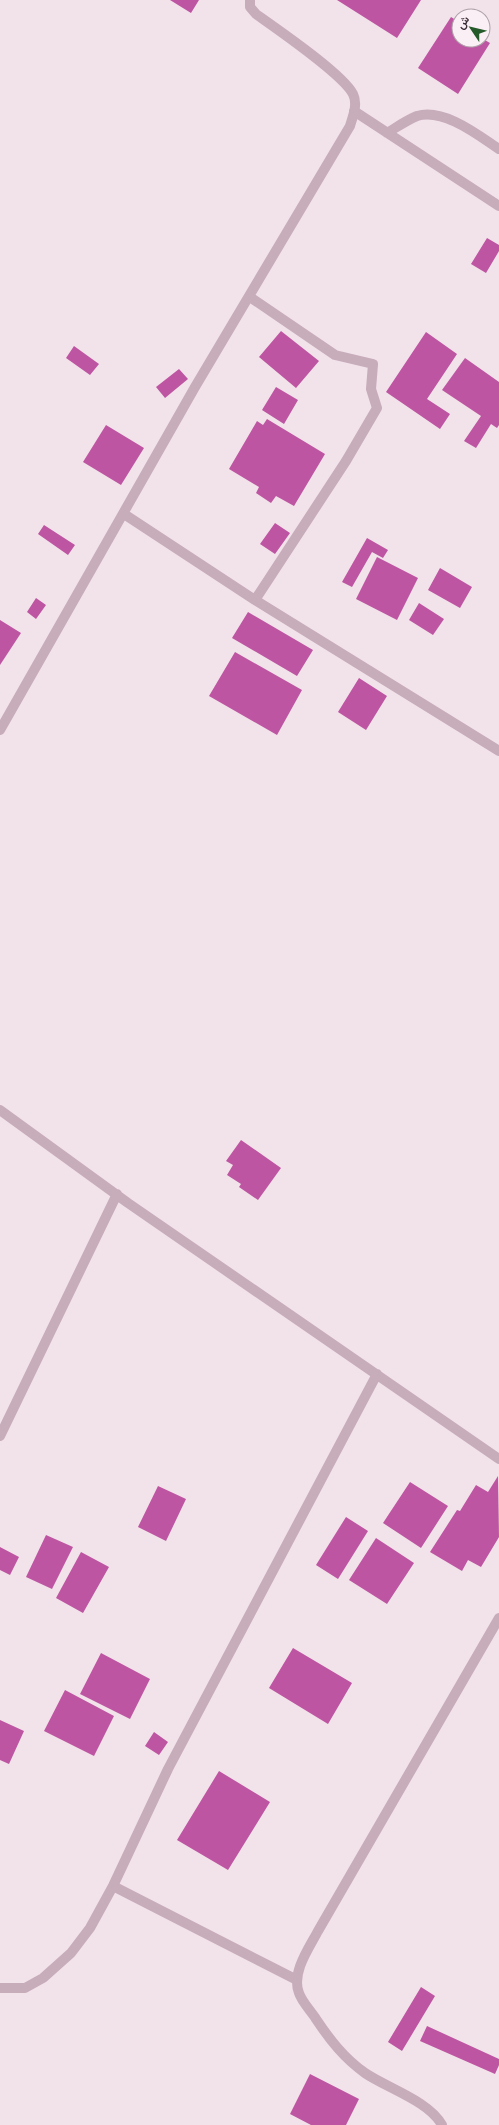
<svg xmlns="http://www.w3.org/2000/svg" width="499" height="2125" viewBox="0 0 499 2125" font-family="Roboto,Vazirmatn,sans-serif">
<rect width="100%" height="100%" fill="#f2e2ea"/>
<path fill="#be55a2" d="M170,0H199L191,13Z
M337,0H421L397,38Z
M451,17L459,22V40L483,39L490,43L458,94L418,68Z
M487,238L499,245V251L486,273L471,264Z
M281,331L319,361L296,388L259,357Z
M426,332L457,354L427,399L450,414L440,429L386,392Z
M74,346L99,364L90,375L66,358Z
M465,358L499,382V425L497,428L491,424L476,448L464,441L481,416L442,390Z
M179,369L188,379L165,398L156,387Z
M276,387L298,400L284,424L262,410Z
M267,419L325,454L294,506L276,496L271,503L256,493L259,487L229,469L257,421L263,425Z
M106,425L144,448L121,485L83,462Z
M275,523L290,533L275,554L260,544Z
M44,525L75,545L68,555L38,534Z
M367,538L388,550L383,558L372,552L352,587L342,582Z
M377,557L418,578L397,620L356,599Z
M440,568L472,587L460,608L428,590Z
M36,598L46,605L36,619L27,612Z
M419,603L444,619L433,635L409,620Z
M248,612L313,650L297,676L232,638Z
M0,620L21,633L0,665Z
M235,652L302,690L277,735L209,696Z
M359,678L387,696L366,730L338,712Z
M241,1140L281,1168L258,1200L239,1187L241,1184L227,1175L233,1165L226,1161Z
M498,1476L499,1537L481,1567L468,1560L462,1571L430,1552L457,1510L460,1511L476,1485L488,1492Z
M410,1482L448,1506L421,1548L383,1523Z
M158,1486L186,1499L166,1541L138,1527Z
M346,1517L368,1531L338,1579L316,1565Z
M46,1535L73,1547L52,1589L26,1577Z
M376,1538L414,1563L387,1604L349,1580Z
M0,1547L19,1557L10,1575L0,1570Z
M81,1552L109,1567L83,1613L56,1598Z
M293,1648L352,1683L328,1724L269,1688Z
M101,1653L150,1679L130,1719L80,1694Z
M65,1690L114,1716L94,1756L44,1731Z
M0,1720L24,1731L9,1764L0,1760Z
M154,1732L168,1742L159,1755L145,1746Z
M219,1771L270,1802L228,1870L177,1840Z
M421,1987L435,1996L402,2051L388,2042Z
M427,2026L499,2059V2065L495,2074L420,2041Z
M310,2074L359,2099L346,2125H311L290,2114Z"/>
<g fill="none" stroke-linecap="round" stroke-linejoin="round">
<path stroke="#c7acba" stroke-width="10" d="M354,111L499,206
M387,133C397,127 407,120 417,116C444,108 478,135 499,149
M250,297L335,355L373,364L371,389L377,408L346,461L255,600
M124,514L255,600L499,751
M0,730L195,387L350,126C353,116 358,104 353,94C343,74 277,29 256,14L250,7V0
M0,1110L128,1203L499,1459
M0,1436L117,1194
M113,1886L297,1980
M0,1988H25L43,1978L71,1953L90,1928L113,1886L168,1769L377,1374
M442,2125C429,2101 387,2088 365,2073C344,2058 330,2040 316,2019C311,2011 302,2002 299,1993C291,1973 309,1948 318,1931L499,1618"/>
</g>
<g transform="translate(471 28) rotate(305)"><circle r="19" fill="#faeff4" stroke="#ada1a8"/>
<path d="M0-3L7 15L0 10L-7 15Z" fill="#245929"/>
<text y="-6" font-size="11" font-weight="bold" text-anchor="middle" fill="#3a2c35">ش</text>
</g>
</svg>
